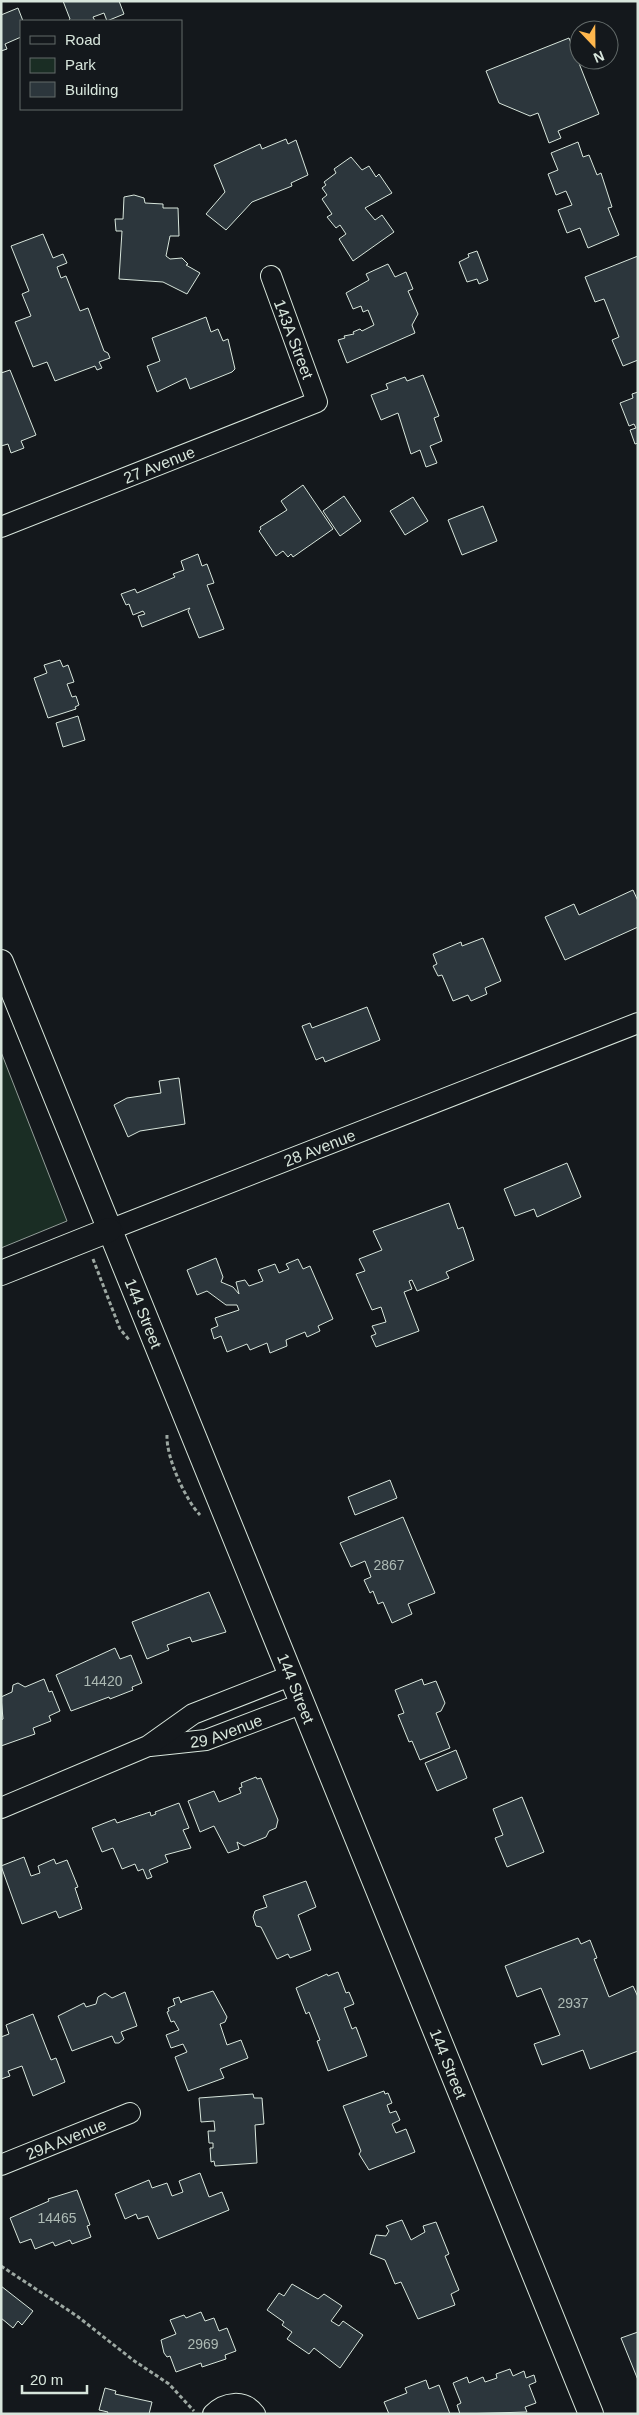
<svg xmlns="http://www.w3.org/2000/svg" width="639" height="2415" viewBox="0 0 639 2415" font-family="Arial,sans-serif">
<rect width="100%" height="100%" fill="#14181c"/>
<path fill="#1a2d24" stroke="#939e99" d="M1,1052L67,1221L1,1248Z"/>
<path fill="#2c363c" stroke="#d8e6dc" d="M63,1H119L124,14L107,21L104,13L93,17L95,21H68L70,19Z
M18,8L23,21H21V37L5,44L7,49L1,51V15Z
M569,38L599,114L558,131L561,138L549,143L538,113L530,116L499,103L486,71Z
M286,139L288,144L296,140L308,175L291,183L292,186L252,202L226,230L206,214L225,192L214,165L260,144L262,149Z
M578,142L583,157L589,155L597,175L601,173L612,207L608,208L619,235L588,248L580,228L567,233L558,210L572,205L566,191L556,195L548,174L558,170L551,153Z
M351,157L362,170L369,166L376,177L379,174L392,193L365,208L375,220L382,215L394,232L353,261L339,239L346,234L340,225L336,228L327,217L332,214L322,199L327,195L322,188L326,185L324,182L336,173L334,169Z
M134,195L144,198L145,203L163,204V208H178L179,236H170L166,256L170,259L182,258L188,264L186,265L200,273L187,294L163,282L119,279L122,231H116L115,219H123L124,197Z
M43,234L53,258L63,254L67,263L57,267L61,278L66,276L80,311L88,308L104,351L108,353L110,358L99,362L102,368L97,370L95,366L55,381L47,362L33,367L15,322L31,316L22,294L29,291L11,246Z
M477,251L488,280L479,284L477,279L467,282L459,262L469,257L468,254Z
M638,256V360L623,366L612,340L619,337L604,299L595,302L585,277Z
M388,264L395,277L406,272L413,289L408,291L418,314L412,325L415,333L347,363L338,340L345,338L344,336L354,334L353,332L360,329L362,331L374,325L368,310L363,312L361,306L353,309L346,293L369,280L366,274Z
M206,317L211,332L218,329L223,341L228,339L235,369L232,372L190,389L186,378L157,392L147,366L160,361L152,338Z
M10,370L36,435L21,441L24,448L11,453L8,444L1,446V373Z
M423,375L439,416L434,418L442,441L430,446L437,463L426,467L420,450L411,454L398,413L381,420L371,395L388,389L386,384L405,377L407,381Z
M638,392V443L635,444L630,430L636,428L634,424L629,426L620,403L633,398L632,394Z
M303,485L333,529L293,557L291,554L288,557L283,551L276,556L259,531L261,529L260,527L287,510L281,501Z
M344,496L361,521L340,536L323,511Z
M413,497L428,521L405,535L390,511Z
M483,506L497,541L462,555L448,520Z
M198,554L202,566L207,564L214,583L207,585L224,629L199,638L188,611L190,608L142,627L138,616L145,614L143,611L133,615L129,604L126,605L121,594L135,589L137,593L175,577L173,574L184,570L181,561Z
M60,660L63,667L68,665L74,682L67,684L72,697L76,696L79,705L75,707L76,709L48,718L34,678L47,673L44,665Z
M78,716L85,740L63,747L56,723Z
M633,890L638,901V927L565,960L545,917L574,904L579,915Z
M483,938L501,981L485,988L487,994L471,1001L468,995L453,1001L442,975L438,976L433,966L437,964L433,954L461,942L462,946Z
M367,1007L380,1040L325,1062L323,1057L316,1060L302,1026L310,1023L312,1028Z
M179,1078L185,1124L140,1131L128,1137L114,1105L127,1098L161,1093L159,1081Z
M567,1163L581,1197L537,1217L534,1209L515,1216L504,1189Z
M449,1203L458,1229L463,1227L474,1260L446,1272L449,1278L417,1291L412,1280L409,1281L412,1289L404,1292L419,1331L376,1347L371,1336L376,1334L372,1326L386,1322L381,1307L372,1310L356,1274L365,1271L359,1259L382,1250L373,1231Z
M216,1258L223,1277L221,1282L233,1287L239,1294L236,1282L245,1280L249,1286L263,1281L258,1270L275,1264L279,1273L289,1269L286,1264L298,1259L303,1269L310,1266L333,1319L318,1326L320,1331L307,1337L305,1332L286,1340L287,1346L270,1353L267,1343L250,1350L247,1344L227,1352L221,1336L214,1339L211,1329L218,1326L215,1318L239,1310L237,1305H226L207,1291L197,1295L187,1270Z
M390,1480L397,1498L355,1515L348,1497Z
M403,1517L435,1593L408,1604L412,1614L392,1623L383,1602L378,1604L373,1591L370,1593L364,1580L371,1577L365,1561L351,1567L340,1543Z
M209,1592L226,1632L192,1642L190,1637L167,1645L169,1650L147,1659L132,1622Z
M115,1648L120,1659L131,1655L142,1683L132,1687L133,1690L110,1699L109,1697L71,1711L56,1675Z
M44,1679L49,1692L52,1691L60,1711L49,1716L51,1721L33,1728L35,1734L1,1746V1720L3,1719L1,1697L12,1692L13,1685L18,1683L25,1687Z
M422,1679L424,1685L436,1681L445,1703L441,1711L436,1713L450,1748L420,1760L412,1741L409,1742L398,1715L404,1713L395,1690Z
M456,1750L467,1778L437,1791L425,1763Z
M256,1777L257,1779L261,1778L278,1820L276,1828L269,1831L266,1837L244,1846L237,1842L239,1849L228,1853L214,1826L200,1832L188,1801L214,1791L219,1802L241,1793L239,1788L242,1787L241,1783Z
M522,1797L544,1852L507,1867L495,1838L503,1835L493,1809Z
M179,1803L189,1828L183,1830L191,1848L165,1855L168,1862L149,1870L152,1877L147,1879L143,1869L138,1871L135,1864L122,1869L113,1848L102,1852L92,1828L115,1819L117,1823L150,1812L151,1816L156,1814L155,1812Z
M24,1857L31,1876L40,1873L38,1866L54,1859L56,1864L67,1860L78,1887L75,1888L82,1909L59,1918L56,1911L22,1924L1,1866Z
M306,1881L316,1907L298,1915L311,1950L290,1958L288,1954L277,1959L261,1927L256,1926L253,1917L255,1911L267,1907L263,1896Z
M578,1938L581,1944L590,1940L597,1958L594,1959L609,1997L633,1986L638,1997V2051L590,2069L583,2050L542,2065L534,2044L560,2035L541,1988L517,1997L505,1966Z
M338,1972L346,1993L349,1992L354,2004L344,2008L352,2029L356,2027L367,2056L328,2071L317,2041L320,2040L309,2012L306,2014L296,1988L327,1974L328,1976Z
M213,1991L227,2017L225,2022L220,2024L227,2045L241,2040L248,2058L220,2069L224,2078L188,2091L175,2057L187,2052L183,2044L171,2048L166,2035L179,2030L174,2021L171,2022L167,2012L169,2011L168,2008L175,2005L173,1999L179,1997L181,2003L182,2001Z
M125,1992L137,2026L121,2032L124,2039L119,2043H115L112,2036L72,2051L58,2016L84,2003L86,2007L96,2004L98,1997L105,1993L112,1998Z
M33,2014L51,2060L56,2058L65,2082L33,2096L22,2066L8,2071L10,2076L1,2079V2037L9,2034L6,2025Z
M384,2091L385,2094L388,2093L392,2103L387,2105L390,2113L396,2111L400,2120L392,2124L396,2133L406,2129L415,2152L369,2170L359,2154L361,2151L343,2106Z
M253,2094L254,2098H262L264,2124L255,2125L257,2163L215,2166L214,2161L211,2162L210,2148H213V2143H209L208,2131H215L214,2121L201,2122L199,2098Z
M200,2173L209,2197L222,2192L229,2210L158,2239L148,2216L138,2219L136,2214L125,2219L115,2194L149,2180L152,2188L167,2183L172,2196L183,2192L179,2181Z
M77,2190L90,2225L87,2226L91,2237L72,2244L70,2240L55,2246L53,2242L35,2249L31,2239L20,2243L10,2218L49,2201L48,2199Z
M402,2220L411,2240L425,2232L423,2226L436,2222L449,2254L445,2256L459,2290L451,2294L455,2305L418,2319L401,2282L395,2284L385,2260L370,2254L376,2235L386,2236L389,2231L386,2226Z
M292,2284L318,2299L324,2294L342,2306L331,2321L339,2326L343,2321L363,2335L340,2368L314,2348L309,2354L287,2339L292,2332L282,2325L284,2322L267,2310L279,2293L284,2296Z
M1,2286L33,2311L22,2325L18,2321L13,2328L1,2318Z
M201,2312L205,2321L214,2318L219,2331L227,2328L236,2351L225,2355L226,2359L202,2367L201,2363L176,2372L170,2356L167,2357L164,2353L161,2340L176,2334L170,2320L184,2315L186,2318Z
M638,2332V2380L621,2338Z
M510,2369L513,2376L524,2371L526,2378L534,2375L536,2382L529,2385L536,2403L525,2407L527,2412L460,2414L457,2405L461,2403L453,2383L467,2377L469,2383L483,2377L485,2382L497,2378L496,2374Z
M426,2380L429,2389L439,2385L450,2414H389L384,2402L407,2393L405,2388Z
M105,2388L116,2391L115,2394L152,2402L149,2414H107L108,2412L99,2410Z"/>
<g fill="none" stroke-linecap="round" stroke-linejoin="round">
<g stroke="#d8e6dc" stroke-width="22">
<g id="minor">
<path id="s1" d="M1,527L317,402L271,276"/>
<path id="s2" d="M109,1230L638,1023"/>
<path id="s3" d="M150,1746L206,1740L301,1704"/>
<path d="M1,1808L148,1746L193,1714L290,1676"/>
<path id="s4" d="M1,2165L130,2113"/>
<path d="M213,2414C225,2402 244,2399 255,2414"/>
</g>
</g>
<g stroke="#d8e6dc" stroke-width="26">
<g id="tertiary">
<path id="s5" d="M1,962L591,2414"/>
<path d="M1,1273L109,1230"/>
</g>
</g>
<path stroke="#9da8a2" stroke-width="3" stroke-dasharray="4 2.5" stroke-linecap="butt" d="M93,1259L120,1329L130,1341
M167,1435C166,1457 185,1499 200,1515
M1,2266L77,2316L133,2360L169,2384L194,2411"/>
<use href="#minor" stroke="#14181c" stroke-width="20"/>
<use href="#tertiary" stroke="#14181c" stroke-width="24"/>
</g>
<g text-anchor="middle" stroke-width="4" stroke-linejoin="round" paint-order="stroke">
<g font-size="14" fill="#adbab4">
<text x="389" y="1570">2867</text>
<text x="103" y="1686">14420</text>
<text x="573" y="2008">2937</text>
<text x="57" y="2223">14465</text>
<text x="203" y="2349">2969</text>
</g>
<g font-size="16" fill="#d8e6dc" stroke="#14181c">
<text transform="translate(294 339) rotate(69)" y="6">143A Street</text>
<text dy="6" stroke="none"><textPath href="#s1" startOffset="170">27 Avenue</textPath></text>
<text dy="6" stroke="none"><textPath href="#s2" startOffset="226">28 Avenue</textPath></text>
<text dy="6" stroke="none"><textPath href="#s5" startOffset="379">144 Street</textPath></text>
<text dy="6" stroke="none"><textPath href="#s5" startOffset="784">144 Street</textPath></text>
<text dy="6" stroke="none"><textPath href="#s3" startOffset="78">29 Avenue</textPath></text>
<text dy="6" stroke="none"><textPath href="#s5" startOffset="1189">144 Street</textPath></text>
<text dy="6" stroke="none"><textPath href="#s4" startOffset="70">29A Avenue</textPath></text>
</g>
</g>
<rect width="639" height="2415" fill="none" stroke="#d8e6dc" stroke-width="5"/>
<rect x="20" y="20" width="162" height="90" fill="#14181c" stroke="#626a69"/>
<rect x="30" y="36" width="25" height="8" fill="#14181c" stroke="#626a69"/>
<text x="65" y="45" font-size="15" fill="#d8e6dc">Road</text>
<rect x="30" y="58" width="25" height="15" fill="#1a2d24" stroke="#626a69"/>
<text x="65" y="70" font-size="15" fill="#d8e6dc">Park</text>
<rect x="30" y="82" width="25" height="15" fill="#2c363c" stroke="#626a69"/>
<text x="65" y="95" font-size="15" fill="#d8e6dc">Building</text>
<g transform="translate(594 45) rotate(158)"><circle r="24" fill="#14181c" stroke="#626a69"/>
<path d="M0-4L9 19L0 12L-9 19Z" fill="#ffb74d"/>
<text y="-8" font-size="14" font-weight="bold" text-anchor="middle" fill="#d8e6dc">N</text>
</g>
<path d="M22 2385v8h65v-8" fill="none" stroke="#d8e6dc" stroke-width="2.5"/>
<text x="30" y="2385" font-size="15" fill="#d8e6dc" stroke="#14181c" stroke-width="4" paint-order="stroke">20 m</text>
</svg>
